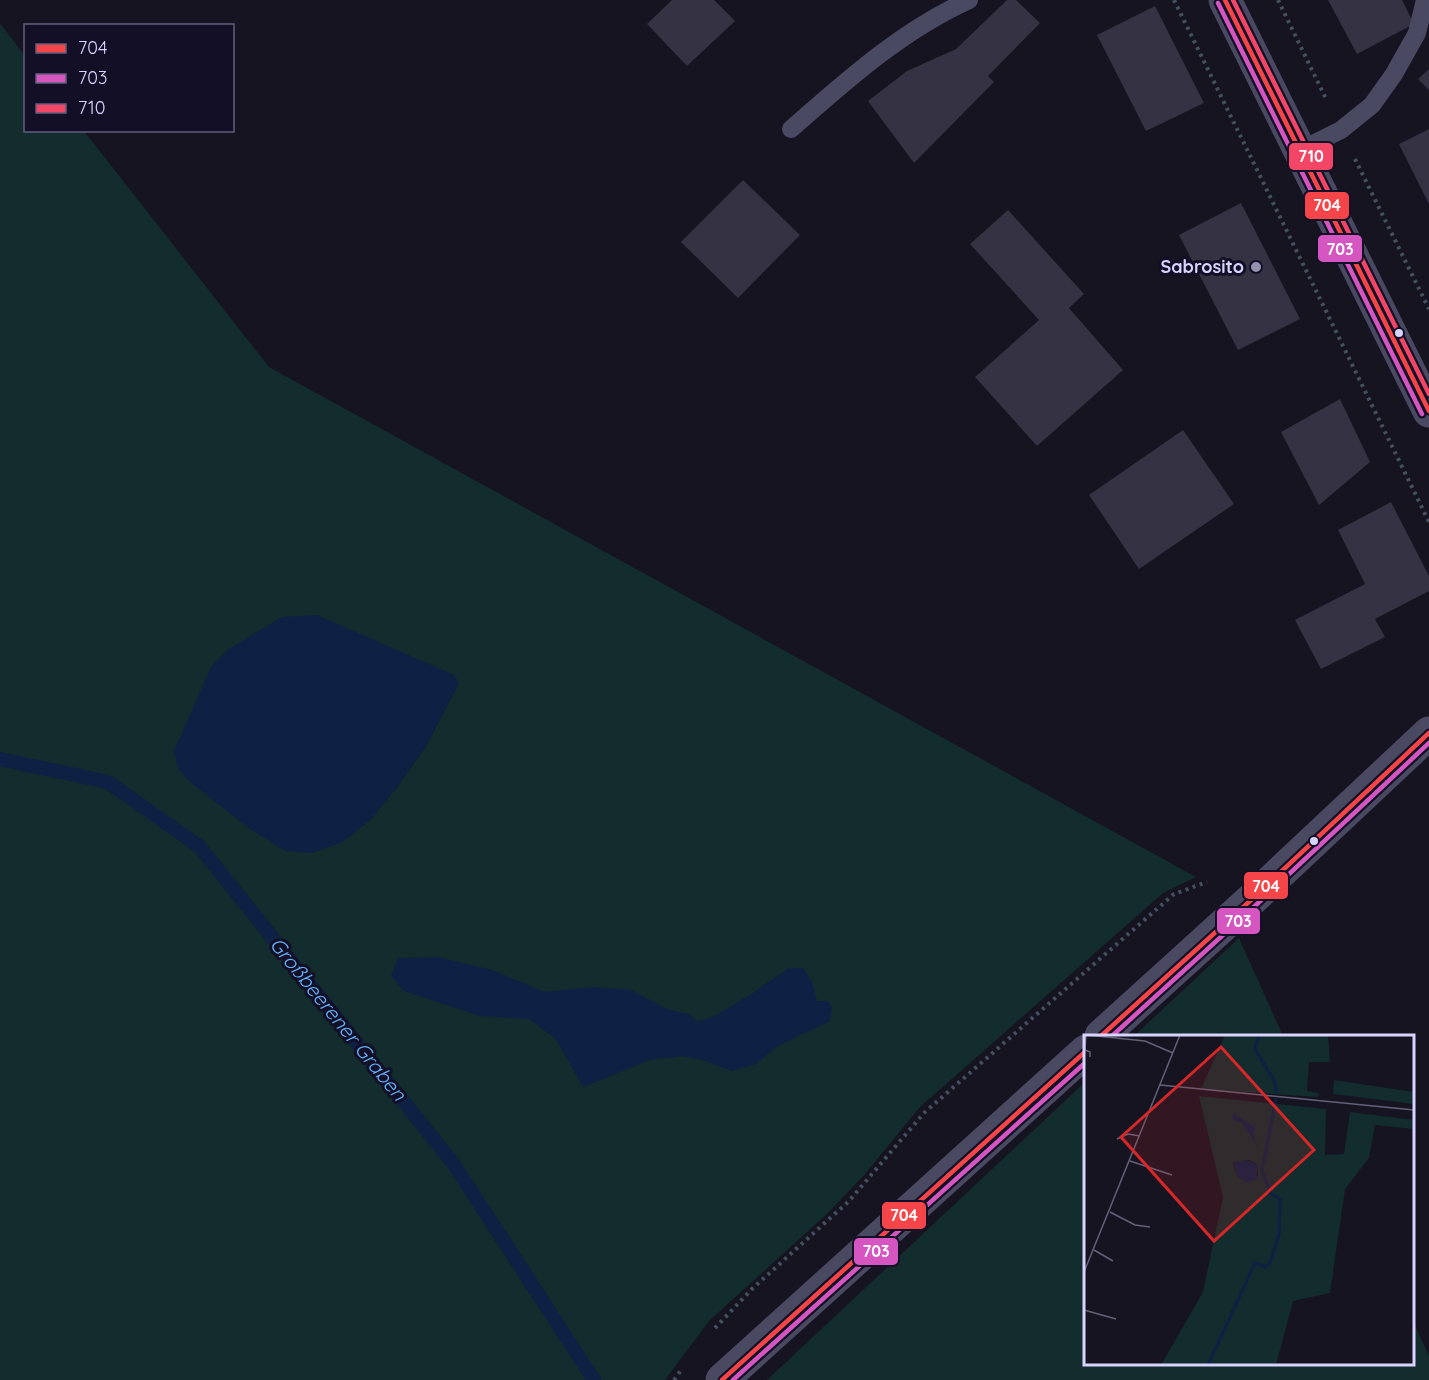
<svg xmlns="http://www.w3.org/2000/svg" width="1429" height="1380" viewBox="0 0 1429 1380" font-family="Quicksand,sans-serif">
<rect width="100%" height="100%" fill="#161421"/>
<path fill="#132c2d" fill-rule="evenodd" d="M0,23L25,56L26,130L84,131L269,367L1196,877L1163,893L920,1107L865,1174L829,1212L709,1321L665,1380H0ZM459,683L426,746L397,787L370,820Z
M1239,938L1283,1036H1134Z
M1085,1082L1086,1364H1412L1413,1321L1429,1356V1380H767Z"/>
<path fill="#0d2144" d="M317,615L454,675L459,683L426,746L397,787L370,820L343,842L312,853L286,851L250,829L190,782L178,769L174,751L211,667L229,649L282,617Z
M437,957L492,970L544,992L595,987L631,990L669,1010L688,1014L698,1022L715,1016L753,993L789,968H803L812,982L817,1001H827L832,1007L830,1021L776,1047L756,1064L732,1071L703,1060L683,1056L650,1060L583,1087L556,1039L529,1019L480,1016L404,991L391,976L398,958Z"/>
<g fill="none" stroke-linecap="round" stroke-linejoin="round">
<path stroke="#0d2144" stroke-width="14" d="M0,759L108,782L200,847L453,1163L594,1380"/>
</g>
<path fill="#343243" d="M672,0H714L735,21L687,66L647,24Z
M1007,0H1016L1040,23L988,76L994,82L914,163L868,101L907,71L956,49Z
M1328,0H1402L1414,24L1357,54Z
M1155,6L1204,103L1146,131L1097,35Z
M1429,69V90L1418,79Z
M1429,129V204L1399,144Z
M743,180L800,235L738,298L681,242Z
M1241,203L1300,319L1238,350L1179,235Z
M1008,210L1084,294L1069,308L1123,370L1037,446L975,377L1039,320L970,244Z
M1340,399L1370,462L1319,505L1281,432Z
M1183,430L1234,504L1139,569L1089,495Z
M1391,502L1429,576V591L1375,619L1385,637L1321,669L1295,620L1365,584L1338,530Z"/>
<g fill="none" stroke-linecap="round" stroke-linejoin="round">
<path stroke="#44505f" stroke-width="4" stroke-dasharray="3 4.5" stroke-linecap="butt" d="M1174,0L1429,522
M1278,0L1327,101
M1355,159L1429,309
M715,1328L752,1289L849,1201L924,1113L1174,894L1207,882
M674,1380L682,1369"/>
<path stroke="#4a4962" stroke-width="18" d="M791,129C847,80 901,31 969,0
M1299,151L1341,130L1372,105L1394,74L1417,33L1425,0"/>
<path stroke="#4a4962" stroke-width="33" d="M1101,1036L1251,900L1429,733
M722,1380L1086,1051"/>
<path stroke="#4a4962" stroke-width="33" d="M1225,0L1429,411"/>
<g stroke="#130f26" stroke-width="9">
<path id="bus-1" d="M1225,0L1429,411
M1101,1036L1251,900L1429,733
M722,1380L1086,1051"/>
</g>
<g stroke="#130f26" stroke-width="9">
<path id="bus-2" d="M1218,3L1422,414
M1112,1036L1256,905L1429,743
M733,1380L1086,1062"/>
</g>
<g stroke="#130f26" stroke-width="9">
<path id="bus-3" d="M1233,0L1429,394"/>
</g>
<use href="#bus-1" stroke="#f54549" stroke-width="4.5"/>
<use href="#bus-2" stroke="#d556c1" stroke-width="4.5"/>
<use href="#bus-3" stroke="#f34667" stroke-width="4.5"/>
</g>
<circle fill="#9591b1" stroke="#130f26" stroke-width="2" cx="1256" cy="267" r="6"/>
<g fill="#d9d4ff" stroke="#130f26" stroke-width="2">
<circle cx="1399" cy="333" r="5"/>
<circle cx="1314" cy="841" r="5"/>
</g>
<g text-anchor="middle" stroke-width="6" stroke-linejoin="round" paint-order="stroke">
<g font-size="18" font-weight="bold" fill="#d9d4ff" stroke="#130f26" text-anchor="end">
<text x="1244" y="273">Sabrosito</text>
</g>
<g font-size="20" font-style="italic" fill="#62b6ff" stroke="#130f26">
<text transform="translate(338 1019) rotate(51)" y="7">Großbeerener Graben</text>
</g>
</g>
<g transform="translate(1084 1035)">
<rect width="330" height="330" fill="#161421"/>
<path d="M141,0H244L246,27H225L223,56L235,58L234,62L117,54ZM250,45L330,57V69L249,59ZM115,61L242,74L241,120L260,119L266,77L330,85V94L291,90L285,123L261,154L246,258L209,266L192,330H77L119,257L139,162ZM165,125L173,129L174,141L154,142L149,128Z" fill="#132c2d" fill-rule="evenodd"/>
<path d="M150,79L171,92L169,100L175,113L158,88L148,84ZM161,125L173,129V144L162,147L154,142L150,128Z" fill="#0d2144"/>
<path fill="none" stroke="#0d2144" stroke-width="3" d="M175,0L171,14L191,47L192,58M124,330L171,228L182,232L186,228L195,199L196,164L187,159L178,136L192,63"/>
<path fill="none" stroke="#64617a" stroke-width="1.5" d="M2,0L1,15L6,17V22M3,0L61,6L89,18M76,50L330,75M33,104L44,99L56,101M46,126L88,140M26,177L51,190L66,192M10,215L29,226M0,237L96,0M0,275L32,284"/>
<path fill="#d62828" fill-opacity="0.15" stroke="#d62828" stroke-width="3" d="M137,12L230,115L130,206L37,102Z"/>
<rect width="330" height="330" fill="none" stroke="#d9d4ff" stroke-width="3"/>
</g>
<g stroke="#130f26" stroke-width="2">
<rect x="1288" y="142" width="46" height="29" rx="6" fill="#f34667"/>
<rect x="1304" y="191" width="46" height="29" rx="6" fill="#f54549"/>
<rect x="1317" y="234" width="46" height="29" rx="6" fill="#d556c1"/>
<rect x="1243" y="871" width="46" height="29" rx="6" fill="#f54549"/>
<rect x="1216" y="907" width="45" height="28" rx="6" fill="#d556c1"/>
<rect x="881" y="1201" width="46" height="29" rx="6" fill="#f54549"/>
<rect x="853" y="1237" width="46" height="29" rx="6" fill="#d556c1"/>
</g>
<g font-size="16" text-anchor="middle" font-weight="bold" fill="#fff">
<text x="1311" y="162">710</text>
<text x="1327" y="211">704</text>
<text x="1340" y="255">703</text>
<text x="1266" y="892">704</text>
<text x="1238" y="927">703</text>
<text x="904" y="1221">704</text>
<text x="876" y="1257">703</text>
</g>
<rect x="24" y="24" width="210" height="108" fill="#130f26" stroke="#625e7d" stroke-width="1.5"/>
<rect x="36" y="44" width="30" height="9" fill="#f54549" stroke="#625e7d" stroke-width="1.5"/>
<text x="78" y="54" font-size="18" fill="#d9d4ff">704</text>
<rect x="36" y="74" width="30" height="9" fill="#d556c1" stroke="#625e7d" stroke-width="1.5"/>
<text x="78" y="84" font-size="18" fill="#d9d4ff">703</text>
<rect x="36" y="104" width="30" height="9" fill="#f34667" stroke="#625e7d" stroke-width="1.5"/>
<text x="78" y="114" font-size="18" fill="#d9d4ff">710</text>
</svg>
